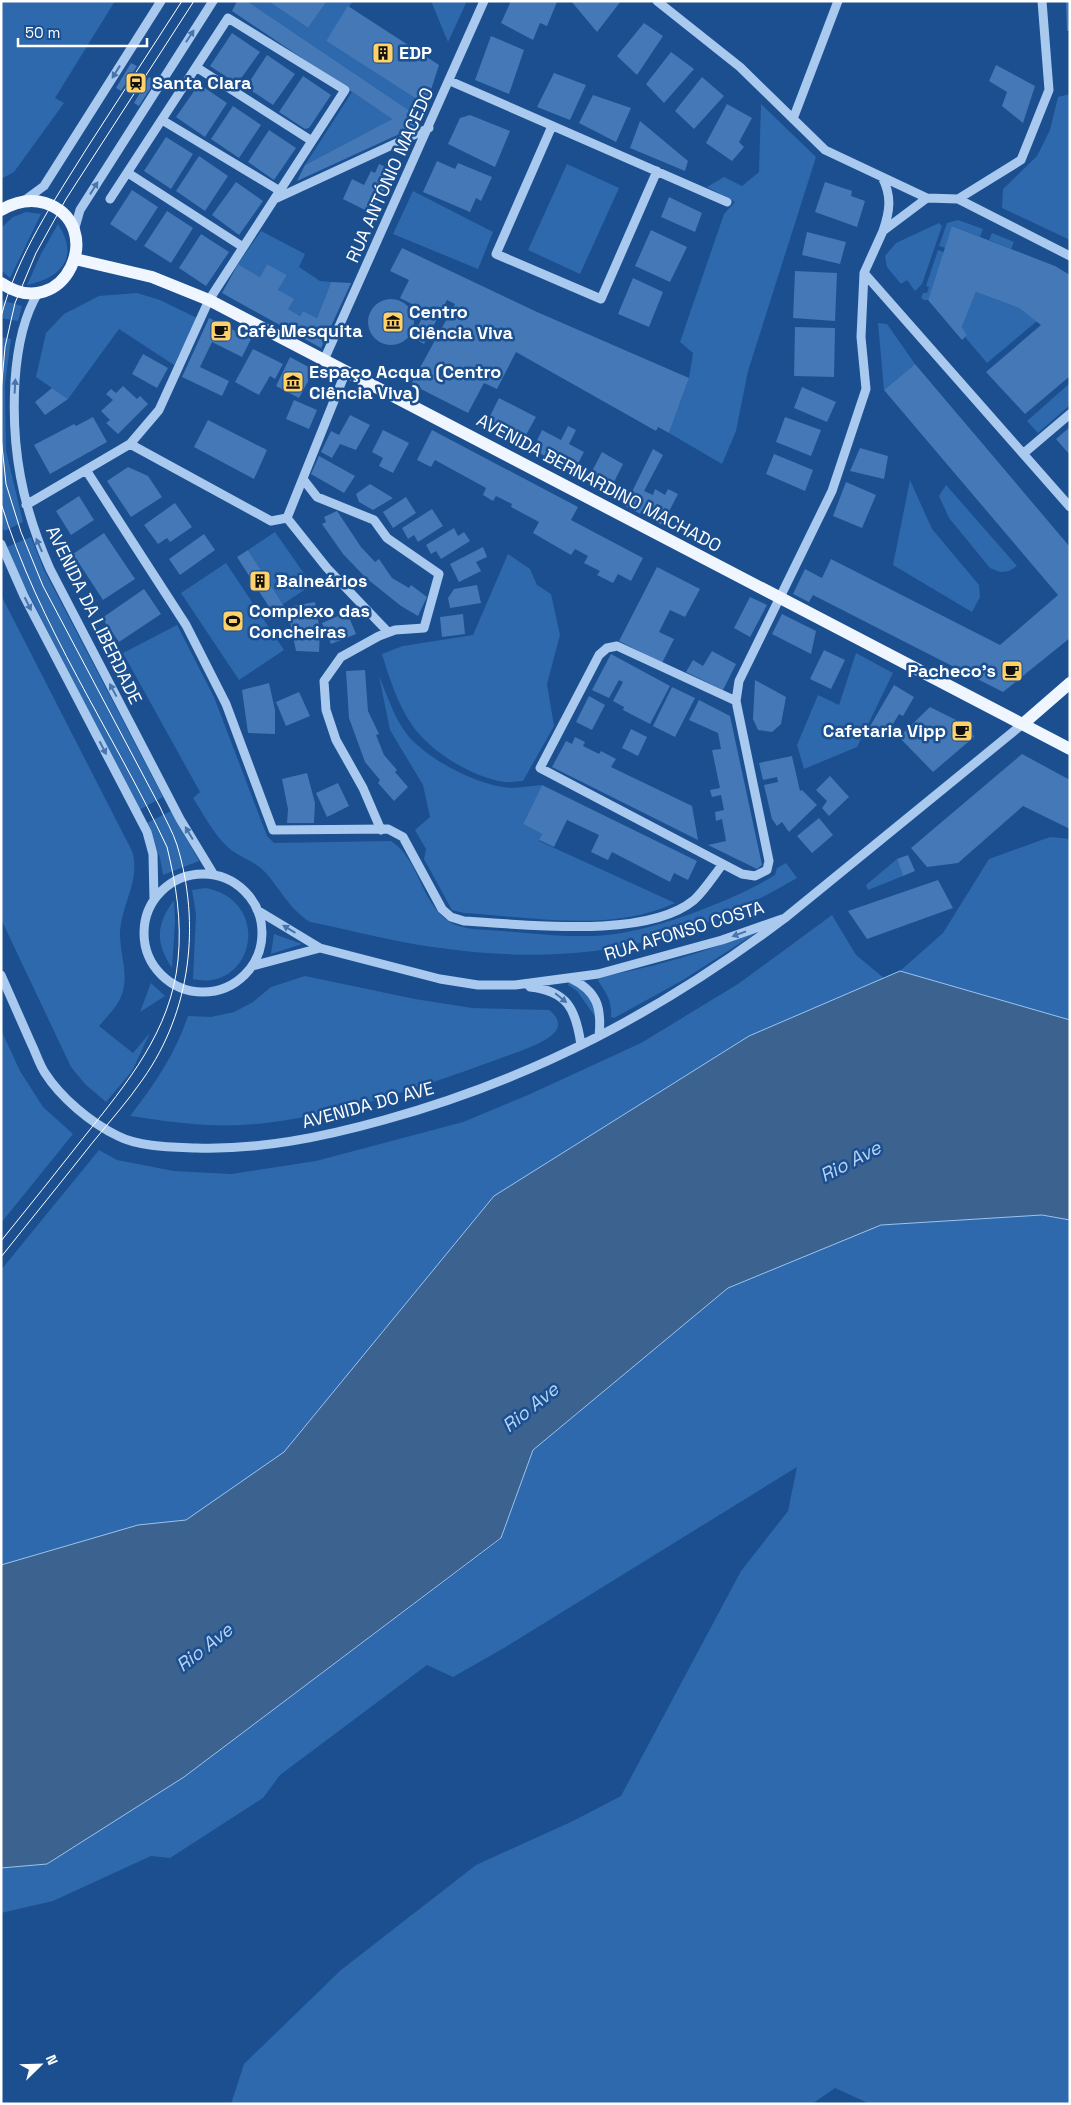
<svg xmlns="http://www.w3.org/2000/svg" width="1071" height="2105" viewBox="0 0 1071 2105" font-family="'Space Grotesk',sans-serif">
<rect width="100%" height="100%" fill="#1b4f8f"/>
<path fill="#2e69ad" d="M1,1H115L55,98L64,103L14,172L1,179Z
M247,1H268L308,28L327,1H353L326,41L418,100L416,115Z
M431,1H467L448,42Z
M352,92L392,119L305,165Z
M1070,94V240L1002,208L1003,189L1037,156L1050,130L1058,97Z
M761,104L816,157L748,371L736,431L722,464L669,433L689,378L693,353L680,342L724,214L735,202L707,187L724,177L742,186L759,172Z
M567,164L619,188L580,274L528,250Z
M413,191L493,232L478,269L393,234Z
M26,212L41,214L10,278L1,270V228L13,217Z
M958,220L983,229L980,237L953,226L945,248L939,246L947,223Z
M939,223L942,226L922,284L915,291L907,280L901,284L887,267L885,256L896,243Z
M58,224C79,257 63,277 27,285L41,254Z
M261,231L305,254L299,267L320,281L331,282L317,318L303,311L300,316L288,309L278,290L287,275L267,264L260,277L238,264Z
M992,233L1014,242L1011,249L989,240Z
M938,250L944,252L928,300H924L921,298L923,293H927L929,287L926,286Z
M976,292L1019,308L1037,321L987,363L965,337L967,335L962,327Z
M137,293L160,300L197,318L174,365L119,329L68,399L36,377L46,333L64,314L99,296Z
M1,300L22,306L18,321L1,318Z
M878,323L887,324L915,364L884,390Z
M1,337L11,339L5,384L6,451L23,522L4,531L1,521Z
M1070,383V405L1038,433L1027,421Z
M910,480L932,529L979,585L980,597L972,612L893,565Z
M946,485L1017,566L1009,571L1000,572L990,568L949,518L939,496Z
M275,532L312,585L283,604L248,550Z
M31,537L44,570L163,797L139,810L16,569L7,547Z
M508,554L530,569L537,585L551,594L560,635L547,684L554,726L523,781C517,781 509,783 504,782C474,777 440,757 420,735C401,714 390,681 382,654L403,646L473,635Z
M226,563L284,650L239,680L181,593Z
M1,595L132,851C141,881 121,904 120,934C120,954 128,971 123,991C119,1006 108,1015 99,1026L133,1053L150,1033L132,1071L106,1102L85,1084L71,1067L1,919Z
M177,625L214,697L267,836L274,843L391,841C419,859 420,900 447,920C461,931 485,929 502,931C538,934 579,939 615,934C660,928 737,899 775,875L777,868L786,863L797,878C681,946 581,966 448,949C402,944 355,931 310,922C287,907 281,889 264,871C254,861 242,858 231,850C215,837 204,815 193,798L200,792L123,653Z
M856,653L893,673L857,747L804,769L797,745L818,695L839,705Z
M379,676C388,697 395,721 410,738C429,759 475,784 504,787C516,789 530,786 542,785L523,824L542,834L539,841L675,903C611,933 532,917 464,913L452,910L424,859L426,849L415,830L430,817L423,785L390,730Z
M171,811L199,861L163,875L160,858L147,823Z
M1050,837L1070,839V1020L900,971L943,933L989,859Z
M897,859L903,876L868,890L866,885Z
M206,888C274,902 253,993 193,979L196,914L192,890Z
M174,900L175,922L172,968C155,942 156,925 174,900Z
M832,915L856,955L884,978L749,1036L494,1196L284,1452L186,1520L138,1525L1,1565V1270L99,1150L117,1160L174,1171L231,1174L316,1161L463,1122L528,1095L641,1043L738,984Z
M762,929L683,980L614,1018L611,1017C612,1002 607,993 598,981L600,977C659,966 706,952 762,929Z
M274,934L302,944L271,954Z
M305,976L415,999L472,1008L549,1010C556,1015 562,1024 555,1032C546,1043 515,1053 501,1058C425,1086 347,1113 266,1123C220,1129 176,1123 130,1116C155,1084 175,1054 188,1016L211,1017L234,1012L253,1002L271,987Z
M569,981C583,989 597,1000 596,1018L577,991L568,985Z
M151,983L165,996L140,1012Z
M1,1030L20,1071L43,1107L73,1134L1,1223Z
M1042,1215L1070,1220V2104H870L835,2088L812,2104H231L244,2064L341,1970L476,1865L573,1821L621,1796L741,1571L788,1511L797,1467L504,1648L453,1677L427,1665L280,1775L263,1798L170,1858L151,1856L53,1901L1,1913V1868L47,1864L184,1777L501,1539L533,1450L728,1288L880,1225Z"/>
<path fill="#3c6290" stroke="#9cc4f0" d="M900,971L1070,1020V1220L1042,1215L881,1225L728,1288L533,1450L501,1538L184,1777L47,1864L1,1868V1565L138,1525L186,1520L284,1452L494,1196L749,1036Z"/>
<path fill="#4478b7" d="M237,1H247L416,115L419,125L297,181L305,165L392,119L232,11Z
M268,1H327L308,28Z
M511,1H555L557,2L547,26L540,23L533,40L501,23Z
M571,1H621L597,32Z
M1066,1H1070V31H1067Z
M348,6L439,65L429,96L418,100L326,41Z
M644,23L663,36L637,75L617,56Z
M232,33L260,52L237,84L210,66Z
M491,36L524,50L509,94L475,80Z
M671,52L694,69L664,103L646,84Z
M267,55L295,74L273,105L246,87Z
M131,63L137,66L121,91L116,88Z
M996,65L1035,86L1023,123L1002,106L1007,92L989,81Z
M554,73L586,85L570,120L537,107Z
M303,76L331,95L309,128L305,129L279,112Z
M149,77L155,81L139,106L134,103Z
M702,77L724,96L694,129L675,111Z
M199,84L227,103L205,137L176,117Z
M593,95L631,108L616,142L579,123Z
M727,104L752,118L739,142L744,147L732,161L706,143Z
M233,106L261,125L239,158L211,139Z
M470,115L510,131L495,167L448,144L460,118Z
M640,121L688,161L685,171L630,148Z
M269,130L296,148L274,180L248,162Z
M166,137L193,154L171,189L144,171Z
M199,156L228,176L205,211L176,191Z
M437,161L455,169L458,163L492,177L481,201L476,198L470,212L423,192Z
M379,164L394,171L373,214L343,199L352,179L364,185L371,171L375,173Z
M236,182L263,201L239,235L212,215Z
M825,182L852,191L851,196L865,201L857,227L815,212Z
M132,190L158,207L136,241L110,224Z
M669,197L702,213L695,232L661,217Z
M167,211L193,228L171,263L144,246Z
M952,226L1055,266L1070,275V376L1025,414L986,372L1041,325L1019,308L976,292L962,327L967,335L962,340L928,300Z
M651,230L687,247L670,282L635,266Z
M807,232L846,242L840,264L802,255Z
M201,234L229,252L206,286L179,268Z
M402,248L537,312L689,378L669,433L658,427L656,431L516,352L497,389L484,383L468,413L411,384L455,304L447,300L424,344L412,337L426,311L400,298L409,280L390,271Z
M238,264L260,277L267,264L287,275L278,290L294,299L288,309L300,316L303,311L317,318L331,282L351,283L321,348L222,293Z
M795,271L837,273L835,321L793,318Z
M633,278L663,292L649,327L618,314Z
M368 322a23 23 0 1 1 46 0a23 23 0 1 1-46 0Z
M209,318L251,339L242,357L212,342L200,367L229,381L222,396L182,377Z
M795,327L835,328L834,377L794,376Z
M253,349L283,364L275,379L270,376L259,395L235,382Z
M143,354L168,368L157,388L132,374Z
M290,357L314,370L299,398L276,386Z
M915,364L1070,547V638L1003,692L813,595L809,602L793,594L805,569L822,578L831,559L1000,645L1058,595L884,390Z
M123,386L137,399L140,396L148,404L118,434L106,423L110,420L101,411L113,400L106,394L111,389L116,393Z
M802,387L836,402L827,422L794,408Z
M52,388L68,399L45,415L35,402Z
M499,398L536,417L521,444L486,424Z
M294,400L317,410L309,429L286,419Z
M350,415L370,425L356,450L340,444L332,458L321,452L331,431L339,435Z
M93,417L107,442L50,474L34,445L74,424L76,426Z
M785,417L821,430L811,456L776,442Z
M208,420L267,450L254,479L194,447Z
M568,426L576,430L569,444L584,452L573,473L533,449L542,430L561,440Z
M1070,427V455L1056,439Z
M383,430L409,443L393,473L379,466L383,458L372,452Z
M432,430L578,507L571,520L643,558L631,581L618,574L613,583L597,575L600,571L584,563L588,556L575,549L571,555L533,533L539,522L511,507L512,504L496,496L493,501L483,495L486,488L435,460L431,467L417,460Z
M860,448L888,456L884,479L850,471Z
M653,449L663,455L644,491L653,495L655,489L665,495L668,489L678,494L662,525L625,506Z
M602,452L623,464L611,488L589,477Z
M774,454L813,470L805,491L766,474Z
M319,456L355,476L344,493L311,474Z
M128,467L148,476L162,497L131,517L107,481Z
M846,482L876,495L862,528L833,516Z
M370,484L393,498L373,510L359,502L356,494Z
M79,496L94,520L71,535L56,511Z
M406,497L416,513L393,528L383,512Z
M175,503L192,527L170,542L167,538L158,544L144,525Z
M432,509L443,526L418,542L414,535L408,539L402,528Z
M337,511L361,547L375,562L379,559L392,578L409,588L411,585L427,597L418,616L401,606L366,578L343,554L322,524L326,522L324,517Z
M454,528L458,536L464,532L470,541L441,559L436,551L431,554L426,545Z
M104,533L135,579L103,600L73,554Z
M204,534L215,550L180,575L169,559Z
M483,547L487,557L476,562L481,571L459,582L450,564Z
M248,550L286,609L275,616L237,557Z
M657,567L700,589L685,617L670,610L659,632L674,639L662,663L619,641Z
M477,585L481,603L450,608L448,598L454,589Z
M144,589L161,614L119,642L102,618Z
M750,597L767,605L750,637L734,628Z
M315,602L320,631L319,652L296,651L287,607Z
M347,612L356,634L331,644L322,623Z
M463,614L465,634L442,637L440,617Z
M782,614L816,631L811,654L772,634Z
M824,650L845,660L831,689L810,679Z
M712,651L736,664L723,690L686,672L693,660L703,666Z
M611,654L670,686L650,724L623,710L624,707L613,701L623,682L619,680L609,698L592,690Z
M365,670L368,711L379,734L376,735L384,755L397,770L395,772L408,787L394,801L378,783L380,780L365,762L349,718L346,671Z
M755,680L786,697L781,724L772,732L758,730L753,719Z
M269,683L275,710V734L248,733L242,690Z
M894,685L914,697L903,716L899,714L890,729L887,727L882,736L869,728Z
M672,687L695,698L675,737L653,726Z
M299,692L310,716L286,726L276,702Z
M589,696L605,705L592,730L576,722Z
M699,700L730,716L762,865L757,869L708,845L726,841L722,819L716,821L715,812L724,810L721,795L712,797L710,790L720,788L712,750L721,749L718,733L689,720Z
M930,707L970,727L974,737L933,772L899,737Z
M631,729L647,737L638,756L622,748Z
M575,737L585,742L583,746L599,754L601,751L616,759L611,767L692,806L698,840L552,767L566,741L572,744Z
M1022,754L1070,780V829L1023,806L958,863L927,867L911,848Z
M792,756L800,791L802,790L817,805L789,832L782,822L777,826L772,819L764,785L778,782L777,777L763,780L759,763Z
M307,773L315,803L314,823H287L288,809L282,779Z
M830,776L849,797L829,816L822,808L827,801L816,790Z
M338,783L349,806L327,817L316,793Z
M542,785L697,861L688,880L674,873L670,882L612,852L608,860L591,852L599,835L567,820L554,847L539,840L542,834L523,824Z
M819,818L833,835L812,853L797,836Z
M908,855L915,871L903,876L897,859Z
M938,880L953,908L867,939L848,911Z"/>
<g fill="none" stroke-linecap="round" stroke-linejoin="round">
<path stroke="#a9c9ee" stroke-width="9" d="M657,1L740,67L825,150L927,198
M196,67L312,141
M450,81L727,202
M793,119L838,1
M162,120L280,191
M552,126L496,254L601,299L657,171
M128,173L243,247
M882,177C892,196 890,211 883,231
M275,199L429,128
M958,199L1070,256
M25,200L44,186L161,1
M74,231L80,210L213,1
M864,273L1070,507
M38,293C22,319 17,351 15,381C11,449 22,506 50,569L180,819L214,875
M324,360L484,1
M130,444L271,521L287,518
M1024,453L1070,414
M86,470L186,625L226,704L273,830L388,829L403,837L442,909L451,917L464,921C524,924 646,940 694,900C705,890 714,875 723,864
M303,479L317,497L374,520L387,538L439,574L424,628L395,630L379,636L341,657L324,681L326,710L336,740L363,788L381,830
M26,505L130,444L159,410L209,300L345,90L228,18L110,199
M287,518L346,371
M287,518L327,568L388,632
M1,544L24,596L147,832L153,854L154,900
M736,701L617,646L607,648L599,655L540,768L742,874L755,876L767,870L769,861L736,701L739,681L832,491L866,389L861,337L864,273L883,231L927,198L958,199L1021,160L1049,90L1042,1
M144 933a59 59 0 1 1 118 0a59 59 0 1 1-118 0Z
M257,910L320,948L440,979L478,985H515L598,974L722,940L785,918L1024,723
M252,966L320,948
M1,975C11,998 21,1020 31,1043C36,1053 39,1064 45,1073C61,1098 91,1123 118,1136C139,1147 173,1147 196,1148C260,1150 323,1137 384,1120C535,1078 660,1012 785,918
M570,978C597,991 602,1007 599,1036
M530,987C568,991 576,1010 581,1045"/>
<path stroke="#f0f6ff" stroke-width="12" d="M1,210C15,202 29,198 45,203C109,224 65,326 1,283
M75,259L152,277L209,300L1070,749
M1024,723L1070,683"/>
<path stroke="#fff" stroke-width="1" d="M1,317C17,255 54,201 87,148C119,99 150,50 182,1
M1,393L5,347L15,303L36,253L66,199L194,1
M1,436L6,484L21,532L43,586L160,807C165,819 173,832 177,845C201,924 191,1011 143,1079C128,1101 110,1121 93,1142C63,1180 32,1218 1,1257
M1,503C38,625 113,732 167,847C176,884 182,921 178,960C171,1031 127,1083 84,1137C56,1172 29,1207 1,1241"/>
</g>
<defs><path id="oneway-solid" d="M-6-.8H1V-3.2L6.5 0L1 3.2V.8H-6Z" transform="scale(1.25)"/></defs>
<g fill="#4674ac">
<use href="#oneway-solid" transform="translate(190 36) rotate(-57)"/>
<use href="#oneway-solid" transform="translate(116 72) rotate(122)"/>
<use href="#oneway-solid" transform="translate(94 188) rotate(-58)"/>
<use href="#oneway-solid" transform="translate(15 386) rotate(-87)"/>
<use href="#oneway-solid" transform="translate(39 545) rotate(-114)"/>
<use href="#oneway-solid" transform="translate(28 604) rotate(63)"/>
<use href="#oneway-solid" transform="translate(113 690) rotate(-118)"/>
<use href="#oneway-solid" transform="translate(103 748) rotate(63)"/>
<use href="#oneway-solid" transform="translate(189 833) rotate(-121)"/>
<use href="#oneway-solid" transform="translate(289 929) rotate(-149)"/>
<use href="#oneway-solid" transform="translate(739 934) rotate(160)"/>
<use href="#oneway-solid" transform="translate(561 998) rotate(39)"/>
</g>
<defs>
<g id="building-square" transform="scale(1.125)"><rect x="-9" y="-9" width="18" height="18" rx="4" fill="#ffd166" stroke="#1b4f8f"/><path d="M-4-6H4V6H1V3H-1V6H-4ZM-2.5-4.3h1.7v1.8h-1.7ZM.8-4.3h1.7v1.8H.8ZM-2.5-1h1.7V.8h-1.7ZM.8-1h1.7V.8H.8Z" fill="#111"/></g>
<g id="station-square" transform="scale(1.125)"><rect x="-9" y="-9" width="18" height="18" rx="4" fill="#ffd166" stroke="#1b4f8f"/><path d="M-3-6H3Q5-6 5-4V2Q5 4 3 4L4.5 6H3L1.5 4h-3L-3 6H-4.5L-3 4Q-5 4-5 2V-4Q-5-6-3-6ZM-3.5-4v3h7v-3ZM-3.5 1v1.5H-2V1ZM2 1v1.5H3.5V1Z" fill="#111"/></g>
<g id="museum-square" transform="scale(1.125)"><rect x="-9" y="-9" width="18" height="18" rx="4" fill="#ffd166" stroke="#1b4f8f"/><path d="M0-6L6-3V-2H-6V-3ZM-5-1h2V3h-2ZM-1-1h2V3h-2ZM3-1h2V3H3ZM-6 4H6V6H-6Z" fill="#111"/></g>
<g id="cafe-square" transform="scale(1.125)"><rect x="-9" y="-9" width="18" height="18" rx="4" fill="#ffd166" stroke="#1b4f8f"/><path d="M-5.5-4.5H6V0H3Q3 3.5 0 3.5H-2.5Q-5.5 3.5-5.5 0ZM3-3.2v2h1.7v-2ZM-6 4.5H4V6H-6Z" fill="#111"/></g>
<g id="stadium-square" transform="scale(1.125)"><rect x="-9" y="-9" width="18" height="18" rx="4" fill="#ffd166" stroke="#1b4f8f"/><path d="M0-5a6.5 5 0 1 0 0 10a6.5 5 0 1 0 0-10ZM-3.5-1.8h7v3.6h-7Z" fill="#111"/></g>
</defs>
<g fill-rule="evenodd">
<use href="#building-square" x="383" y="53"/>
<use href="#station-square" x="136" y="83"/>
<use href="#museum-square" x="393" y="322"/>
<use href="#cafe-square" x="221" y="331"/>
<use href="#museum-square" x="293" y="382"/>
<use href="#building-square" x="260" y="581"/>
<use href="#stadium-square" x="233" y="621"/>
<use href="#cafe-square" x="1012" y="671"/>
<use href="#cafe-square" x="962" y="731"/>
</g>
<g text-anchor="middle" stroke-width="5" stroke-linejoin="round" paint-order="stroke">
<g font-size="18" font-weight="bold" fill="#fff" stroke="#1b4f8f" text-anchor="start">
<text x="399" y="59">EDP</text>
<text x="152" y="89">Santa Clara</text>
<text x="409" y="318">Centro<tspan x="409" dy="21">Ciência Viva</tspan></text>
<text x="237" y="337">Café Mesquita</text>
<text x="309" y="378">Espaço Acqua (Centro<tspan x="309" dy="21">Ciência Viva)</tspan></text>
<text x="276" y="587">Balneários</text>
<text x="249" y="617">Complexo das<tspan x="249" dy="21">Concheiras</tspan></text>
<text x="996" y="677" text-anchor="end">Pacheco's</text>
<text x="946" y="737" text-anchor="end">Cafetaria Vipp</text>
</g>
<g font-size="18" fill="#fff" stroke="#1b4f8f">
<text transform="translate(390 175) rotate(-66)" y="6">RUA ANTÓNIO MACEDO</text>
<text transform="translate(599 483) rotate(28)" y="6">AVENIDA BERNARDINO MACHADO</text>
<text transform="translate(94 615) rotate(64)" y="6">AVENIDA DA LIBERDADE</text>
<text transform="translate(684 931) rotate(-17)" y="6">RUA AFONSO COSTA</text>
<text transform="translate(368 1105) rotate(-15)" y="6">AVENIDA DO AVE</text>
</g>
<g font-size="19" font-style="italic" fill="#b5d3f5" stroke="#1b4f8f">
<text transform="translate(850 1161) rotate(-28)" y="7">Rio Ave</text>
<text transform="translate(530 1407) rotate(-39)" y="7">Rio Ave</text>
<text transform="translate(204 1647) rotate(-38)" y="7">Rio Ave</text>
</g>
</g>
<rect width="1071" height="2105" fill="none" stroke="#ffffff" stroke-width="5"/>
<g transform="translate(40 2065) rotate(67)" stroke="#1b4f8f" stroke-width="4" paint-order="stroke">
<path d="M0-4L9 19L0 12L-9 19Z" fill="#ffffff"/>
<text y="-8" font-size="14" font-weight="bold" text-anchor="middle" fill="#ffffff">N</text>
</g>
<path d="M18 38v8h129v-8" fill="none" stroke="#ffffff" stroke-width="2.5"/>
<text x="25" y="38" font-size="15" fill="#ffffff" stroke="#1b4f8f" stroke-width="4" paint-order="stroke">50 m</text>
</svg>
